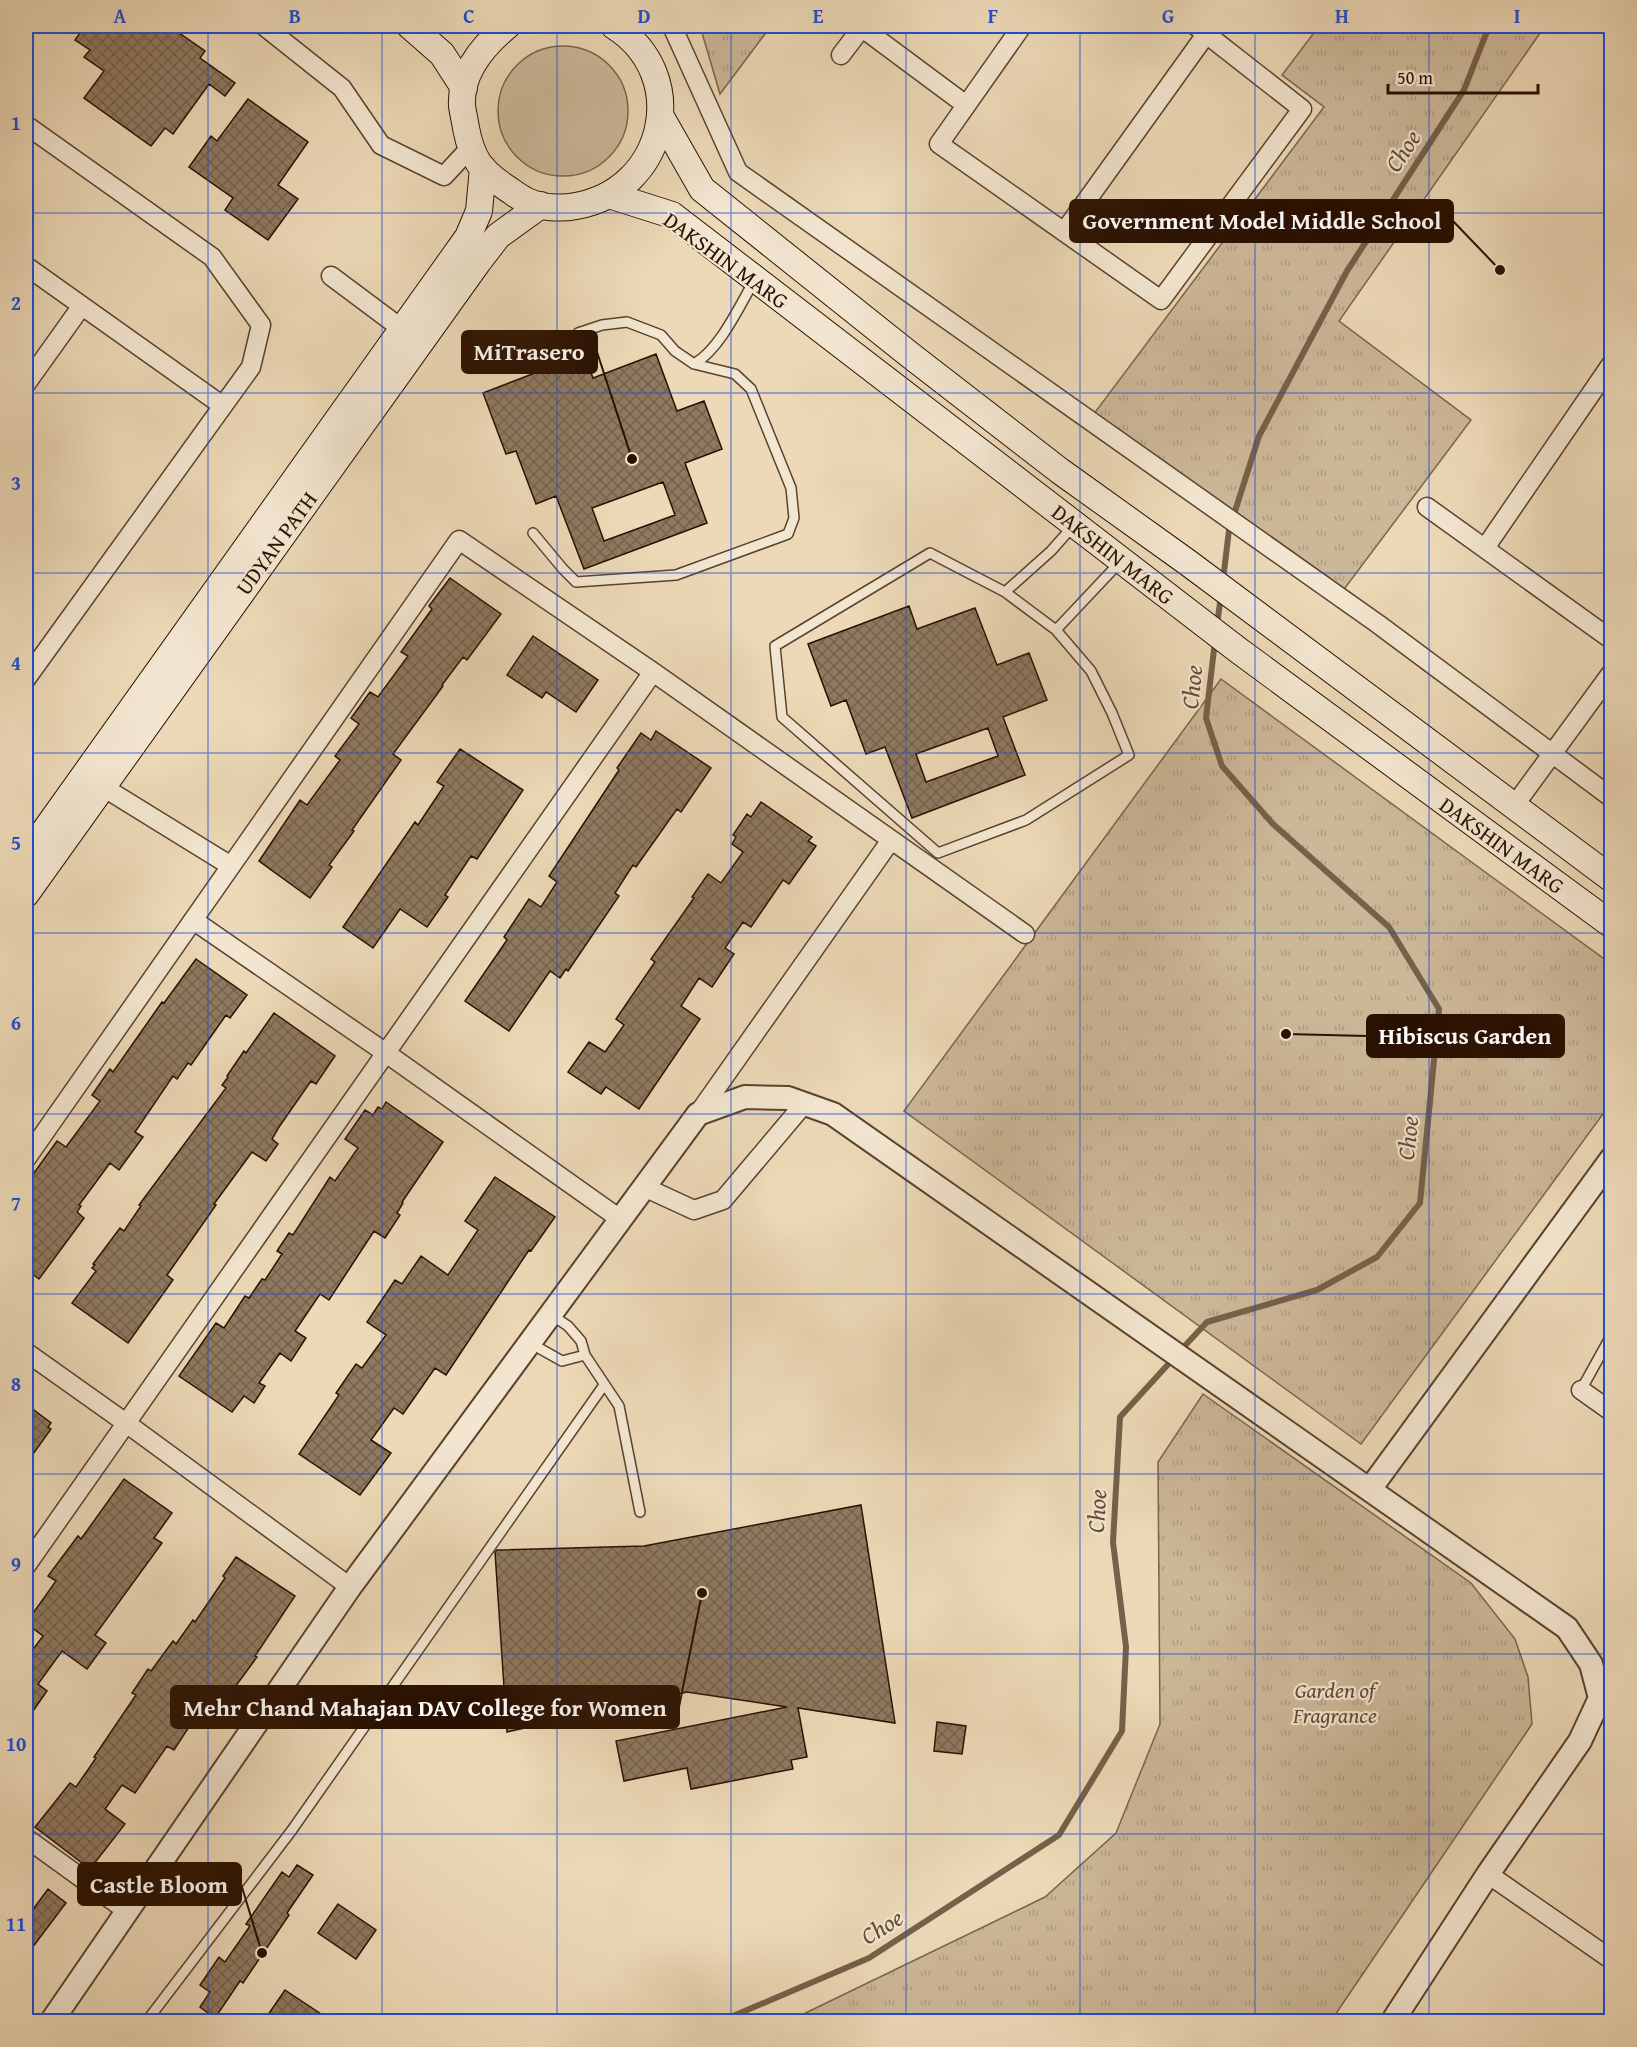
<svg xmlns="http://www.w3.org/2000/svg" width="1637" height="2047" viewBox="0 0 1637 2047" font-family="'Gentium Book Plus',serif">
<defs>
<pattern id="park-tufts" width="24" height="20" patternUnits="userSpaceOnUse" patternTransform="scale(1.5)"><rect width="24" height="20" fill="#ccb798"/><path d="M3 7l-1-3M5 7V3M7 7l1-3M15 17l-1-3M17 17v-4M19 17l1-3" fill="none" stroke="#af9c81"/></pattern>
<pattern id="building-cross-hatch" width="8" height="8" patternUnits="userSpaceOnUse" patternTransform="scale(1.5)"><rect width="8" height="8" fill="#8f7960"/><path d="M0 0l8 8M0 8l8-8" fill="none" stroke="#75624d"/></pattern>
</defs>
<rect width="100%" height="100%" fill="#edd9b7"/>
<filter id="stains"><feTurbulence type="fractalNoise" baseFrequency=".00333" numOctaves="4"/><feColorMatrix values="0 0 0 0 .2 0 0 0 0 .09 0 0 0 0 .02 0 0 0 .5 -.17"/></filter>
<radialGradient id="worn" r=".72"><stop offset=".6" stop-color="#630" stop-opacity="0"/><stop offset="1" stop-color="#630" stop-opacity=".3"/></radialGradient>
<path fill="#ccb798" stroke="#7a644c" stroke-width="1.5" d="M498 111a65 65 0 1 1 130 0a65 65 0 1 1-130 0Z"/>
<path fill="url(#park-tufts)" stroke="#7a644c" stroke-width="1.5" d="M700,26H771L720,94Z
M1319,26H1545L1339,321L1471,420L1339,596L1093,415L1324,107L1282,75Z
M1221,679L1611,964V1103L1361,1444L904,1111Z
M1203,1394L1471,1583L1515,1639L1528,1677L1532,1724L1331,2021H789L1045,1897L1116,1833L1160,1724L1158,1462Z"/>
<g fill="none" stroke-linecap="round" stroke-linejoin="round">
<path stroke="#766049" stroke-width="6" d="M1223,580L1229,530L1259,436L1347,271L1464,90L1486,34L1483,26
M1217,624L1221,596
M1180,1351L1207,1322L1317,1290L1377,1257L1420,1203L1439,1009L1389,927L1273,824L1222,766L1206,718L1215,641
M719,2022L869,1958L1059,1835L1122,1731L1126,1647L1113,1542L1120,1417L1173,1359"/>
</g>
<path fill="url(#building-cross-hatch)" stroke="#291001" stroke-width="1.5" fill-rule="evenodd" d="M85,26H169L205,51L200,58L235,83L225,96L209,84L173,134L165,128L151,146L84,98L104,71L84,57L90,50L75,40Z
M248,99L308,142L278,185L298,199L268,240L225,210L233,198L189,167L211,136L217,141Z
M584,354L593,378L656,354L677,411L704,401L722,449L685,463L707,523L584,569L556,496L536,504L516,451L506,454L483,393ZM663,482L675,515L604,541L592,508Z
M450,578L501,614L467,660L463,657L442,685L443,686L393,754L401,760L352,830L354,831L329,865L332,867L310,898L259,861L300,800L307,805L340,760L335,756L359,724L351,718L370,692L378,697L408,656L401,652L432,609L429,606Z
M909,606L917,629L975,608L997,665L1029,653L1047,700L1003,717L1025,775L912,818L885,747L866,754L846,700L831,706L808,644ZM988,728L998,756L926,782L916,754Z
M533,636L598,680L576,712L546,692L542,698L507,675Z
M656,731L711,768L681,812L677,809L636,867L633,865L615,893L619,896L568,971L566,969L560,978L550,971L509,1031L465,1001L507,940L504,937L529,899L541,907L557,882L549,876L619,770L617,768L641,733L651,740Z
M460,749L523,790L477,859L471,856L445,895L448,897L427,927L400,909L373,948L343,927L415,822L418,825L444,786L437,782Z
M761,802L812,837L808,841L816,846L789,884L783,880L751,927L743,922L725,948L734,954L712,987L699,978L681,1006L700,1019L639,1109L606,1087L601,1094L568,1072L589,1042L605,1052L624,1025L616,1019L655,962L651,959L694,898L692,897L708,874L721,883L743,852L732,844L736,837L733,835L747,814L751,817Z
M196,959L247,995L230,1018L226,1015L191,1065L188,1063L177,1079L173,1076L135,1132L143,1137L119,1170L110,1163L79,1205L81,1206L77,1212L84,1218L39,1279L26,1269V1184L57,1141L66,1147L100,1101L92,1095L110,1069L113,1072L162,1002L164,1003Z
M274,1013L335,1056L316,1084L311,1081L279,1127L272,1139L278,1144L266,1161L252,1152L214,1204L216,1205L167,1275L173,1280L128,1343L72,1303L96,1271L92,1268L95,1265L93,1264L120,1228L124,1231L141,1206L139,1205L226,1088L222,1085L228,1077L227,1076L244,1051L246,1053Z
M386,1102L443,1142L402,1202L403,1203L397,1213L400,1215L385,1238L374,1231L329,1300L320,1294L295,1331L306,1338L291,1361L280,1353L259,1383L265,1386L254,1403L244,1396L232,1412L179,1376L216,1323L224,1328L245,1296L249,1298L262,1279L265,1280L282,1254L277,1251L289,1233L293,1235L330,1177L335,1181L358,1148L345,1139L365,1110L373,1115L378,1107L382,1109Z
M495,1177L555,1217L531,1251L529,1250L446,1375L435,1368L403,1414L394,1408L371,1440L391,1453L360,1495L299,1454L339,1395L336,1393L356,1364L362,1368L386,1335L367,1322L395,1280L402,1284L421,1256L448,1275L478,1230L465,1221Z
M26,1404L51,1423L48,1427L51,1429L26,1464Z
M124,1479L172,1513L154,1538L162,1543L95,1635L106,1643L87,1669L62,1651L38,1684L47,1691L26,1721V1659L43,1636L26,1623L56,1581L48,1576L78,1536L81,1539Z
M861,1505L895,1723L798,1708L807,1757L791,1760L793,1769L691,1789L687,1768L624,1781L616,1741L787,1707L687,1692L507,1732L495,1552L497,1550L644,1546Z
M236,1557L295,1596L255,1656L257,1657L224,1702L211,1693L174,1750L167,1746L135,1793L122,1785L105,1809L125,1824L90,1869L35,1827L70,1783L76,1787L96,1758L94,1757L136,1695L132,1693L148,1669L151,1671L173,1641L176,1644L193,1620L195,1622L225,1578L223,1576Z
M937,1722L966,1726L962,1754L934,1751Z
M297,1865L313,1875L287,1913L289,1915L243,1983L240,1981L215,2018L200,2007L210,1992L200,1985L219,1957L225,1962L250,1926L246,1924L282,1872L289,1877Z
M48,1889L66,1903L26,1956V1919Z
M338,1904L376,1930L356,1959L318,1933Z
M285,1990L333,2022H263Z"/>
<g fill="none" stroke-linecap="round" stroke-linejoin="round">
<g stroke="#5a422e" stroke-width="12">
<path id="service" d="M578,333L602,325L627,322L661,335L675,351L694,364C720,349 739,307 754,281
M533,533L563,569L576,582L676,575L788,534L794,518L791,488L751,389L735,374L694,364
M930,553L1005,592L1056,630L1091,671L1112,713L1129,755L1026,820L938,853L782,717L775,646Z
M1005,592L1051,551L1074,525
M1056,630L1120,562
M550,1314L568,1326L581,1341L585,1355L619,1406L640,1512
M530,1343L562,1361L585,1355
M1581,1390L1612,1334
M146,2022L292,1830L604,1385"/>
</g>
<g stroke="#5a422e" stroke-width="21">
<path id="minor" d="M264,26L342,88L381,145L444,176L470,148
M672,26L738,172L1378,624L1612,798
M1022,26L939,144L1161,300L1302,109L1196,26
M861,27L966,105
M841,55L863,26
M26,125L212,257L261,325L251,367L26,679
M1064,232L1207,33
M26,266L223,406
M331,276L402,329
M26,384L81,307
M1427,507L1612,640
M1485,548L1612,363
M103,787L231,866
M1514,806L1612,672
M193,920L386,1053L620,1219
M698,1114L891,840
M26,1159L459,540L653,672L1025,934
M644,1187L694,1210L723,1200L804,1104
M26,1352L126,1423L350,1587
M1581,1390L1612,1412
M26,1566L653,672
M26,1838L127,1911
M1488,1874L1612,1960"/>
</g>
<g stroke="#5a422e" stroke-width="26">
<path id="tertiary" d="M1370,1489L1612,1158
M51,2022L350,1587L698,1114L745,1097L788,1098L833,1114L1567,1628L1591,1664L1600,1698L1580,1741L1488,1874L1392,2022"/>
</g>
<g stroke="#291001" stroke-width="28">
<path id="secondary" d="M410,26L442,54L464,88
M507,26C484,45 460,73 462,106C463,113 465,121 466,128C472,160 481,171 508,189C514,193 520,198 527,201C541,208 561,209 576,206C666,190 692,75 614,26
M661,117L702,189L910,355L1060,471L1187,562L1612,879
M609,195L672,215L1238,650L1612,925
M26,857L468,237L479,211L483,168
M26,894L478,262L498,236L541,205"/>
</g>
<use href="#service" stroke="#f3e6d0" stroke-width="9"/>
<use href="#minor" stroke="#f3e6d0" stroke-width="18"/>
<use href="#tertiary" stroke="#f3e6d0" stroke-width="22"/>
<use href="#secondary" stroke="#f3e6d0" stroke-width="26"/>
</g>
<path fill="none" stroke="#1d4ed8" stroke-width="1.5" stroke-opacity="0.55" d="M208,26V2022M382,26V2022M557,26V2022M731,26V2022M906,26V2022M1080,26V2022M1255,26V2022M1429,26V2022M26,213H1612M26,393H1612M26,573H1612M26,753H1612M26,933H1612M26,1114H1612M26,1294H1612M26,1474H1612M26,1654H1612M26,1834H1612"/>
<g text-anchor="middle" stroke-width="4.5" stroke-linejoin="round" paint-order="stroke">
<g font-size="22" fill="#291001" stroke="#f3e6d0">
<text transform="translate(726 260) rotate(36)" y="8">DAKSHIN MARG</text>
<text transform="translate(276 543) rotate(-54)" y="8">UDYAN PATH</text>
<text transform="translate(1113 554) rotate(38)" y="8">DAKSHIN MARG</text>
<text transform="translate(1502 845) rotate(36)" y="8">DAKSHIN MARG</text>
</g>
<g font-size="22" font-style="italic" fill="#624a36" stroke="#f3e6d0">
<text x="1335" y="1698">Garden of<tspan x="1335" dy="25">Fragrance</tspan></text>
</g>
<g font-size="24" font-style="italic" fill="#634c37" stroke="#f3e6d0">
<text transform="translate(1403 151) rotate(-57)" y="8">Choe</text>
<text transform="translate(1192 687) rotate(-84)" y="8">Choe</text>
<text transform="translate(1408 1138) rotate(-84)" y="8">Choe</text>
<text transform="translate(1097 1511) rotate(-87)" y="8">Choe</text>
<text transform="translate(882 1927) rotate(-32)" y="8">Choe</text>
</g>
</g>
<path fill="none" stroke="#291001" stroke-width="2" d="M1500 270L1453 221M632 459L597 352M1286 1034L1367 1036M702 1593L679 1707M262 1953L241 1884"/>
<g fill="#291001" stroke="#f3e6d0" stroke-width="2">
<circle cx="1500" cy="270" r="6"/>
<circle cx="632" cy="459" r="6"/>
<circle cx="1286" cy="1034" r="6"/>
<circle cx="702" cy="1593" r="6"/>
<circle cx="262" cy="1953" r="6"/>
</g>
<g fill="#291001" stroke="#291001" stroke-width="2">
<rect x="1070" y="200" width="383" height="42" rx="6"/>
<rect x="462" y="331" width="135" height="42" rx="6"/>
<rect x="1367" y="1015" width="197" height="42" rx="6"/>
<rect x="171" y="1686" width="508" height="42" rx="6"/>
<rect x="78" y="1863" width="163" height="42" rx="6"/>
</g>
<g font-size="24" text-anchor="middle" font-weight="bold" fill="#fff">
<text x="1262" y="229">Government Model Middle School</text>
<text x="529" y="360">MiTrasero</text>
<text x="1465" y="1044">Hibiscus Garden</text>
<text x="425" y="1716">Mehr Chand Mahajan DAV College for Women</text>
<text x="159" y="1893">Castle Bloom</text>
</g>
<rect width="1637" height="2047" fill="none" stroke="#edd9b7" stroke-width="66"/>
<path d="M1388 84v9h150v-9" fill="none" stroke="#291001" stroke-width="3"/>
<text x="1397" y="84" font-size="18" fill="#291001" stroke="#f3e6d0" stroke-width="4.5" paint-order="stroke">50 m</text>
<rect x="33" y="33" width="1571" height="1981" fill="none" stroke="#1d4ed8" stroke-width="2"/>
<g font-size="20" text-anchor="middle" font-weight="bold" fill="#1d4ed8">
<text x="120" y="23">A</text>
<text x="295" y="23">B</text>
<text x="469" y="23">C</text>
<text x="644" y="23">D</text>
<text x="818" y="23">E</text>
<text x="993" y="23">F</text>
<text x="1168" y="23">G</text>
<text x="1342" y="23">H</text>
<text x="1517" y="23">I</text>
<text x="16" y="130">1</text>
<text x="16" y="310">2</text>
<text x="16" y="490">3</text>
<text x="16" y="670">4</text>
<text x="16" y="850">5</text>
<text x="16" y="1030">6</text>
<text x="16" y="1210">7</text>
<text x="16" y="1391">8</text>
<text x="16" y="1571">9</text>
<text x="16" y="1751">10</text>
<text x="16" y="1931">11</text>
</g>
<rect width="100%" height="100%" filter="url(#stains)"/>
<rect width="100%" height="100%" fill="url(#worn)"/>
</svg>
